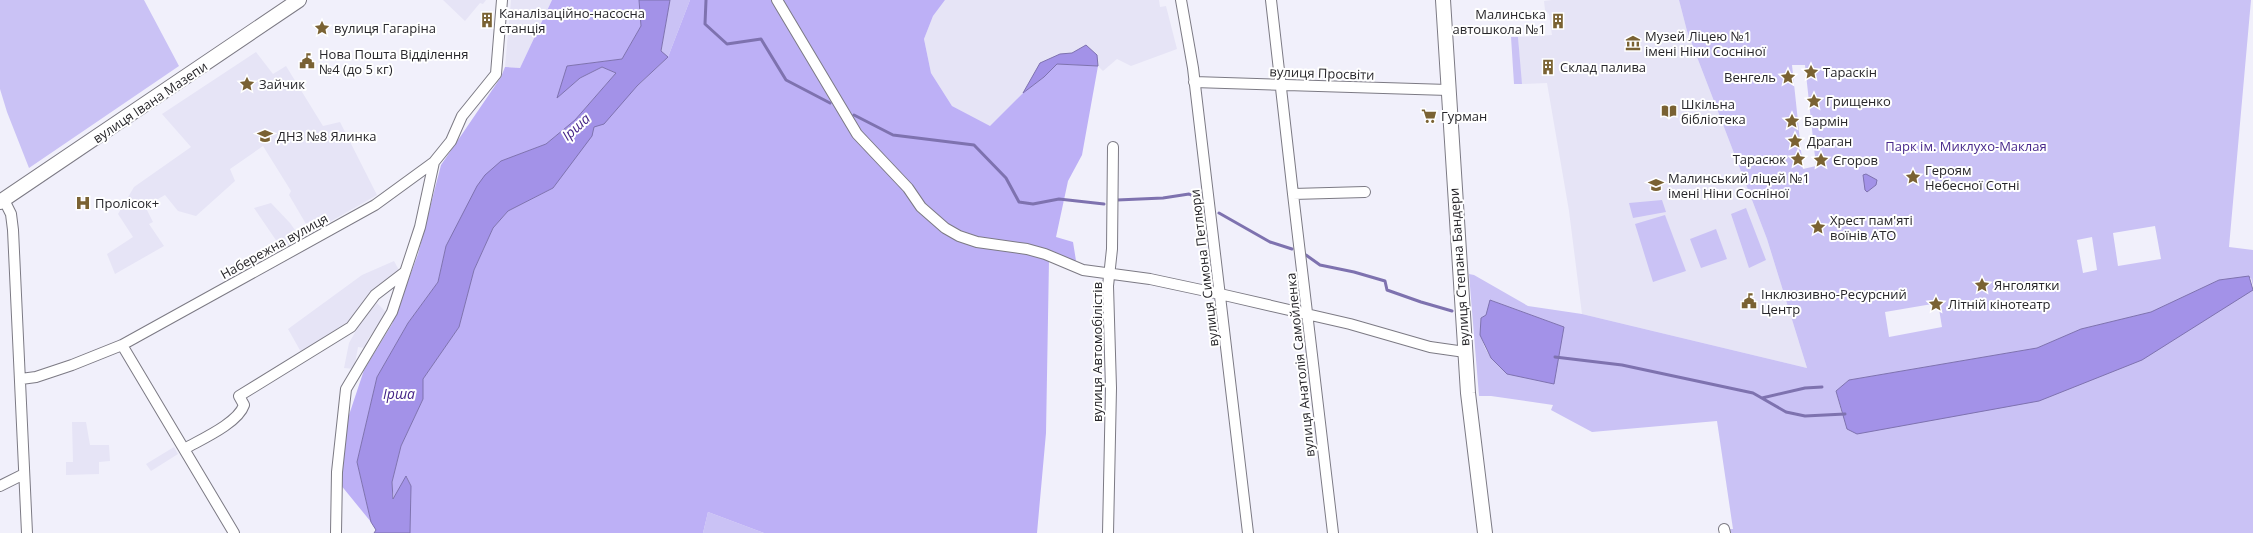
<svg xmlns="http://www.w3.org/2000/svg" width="2253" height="533" viewBox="0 0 2253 533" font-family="'Open Sans',sans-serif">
<rect width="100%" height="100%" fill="#f1f0fb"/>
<path fill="#e6e4f6" d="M443,0H486L483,4L480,3L465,21Z
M511,0H552L520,68L505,67Z
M945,0H1159L1160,7L1166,6L1177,49L1131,66L1117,59L1103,71L1098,66L1044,77L1023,93L990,127L952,106L931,73L924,39L933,16Z
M1552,0H1679L1687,31L1767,239L1807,368L1582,314L1569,211L1547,83L1522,84L1521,80L1518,37L1552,35L1549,14L1545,10L1544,1Z
M256,52L273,74L286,66L323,126L340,122L377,195L282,249L254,208L271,203L290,223L295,230L306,224L289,195L291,191L263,146L230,169L235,181L196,216L178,211L165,195L151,203L153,206L147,210L153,222L149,224L164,246L115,274L107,254L133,237L118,214L134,187L191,147L162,114Z
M394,261L400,272L349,323L301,352L288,329L362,275Z
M377,303L387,313L368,339L365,348L358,347L354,369L344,368L349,343L361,322Z
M72,422H86L90,445H109L110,461L99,462V474L66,475V462H73Z
M174,447L178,454L151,471L146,464Z"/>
<path fill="#cac2f5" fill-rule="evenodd" d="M0,0H144L179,66L29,168L7,112L0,89Z
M670,0H690L668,57L661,52Z
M1679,0H2251L2229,247L2253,250V286L2251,278L2219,280L2151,312L2081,329L2037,348L1849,380L1836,391L1842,414L2253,289V533H1724V529H1733L1717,421L1592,432L1551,410L1553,405L1491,396H1479L1469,274L1474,275L1528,306L1582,314L1807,368L1767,239L1687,31ZM1792,65H1805L1816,166L1803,169ZM2155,226L2161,259L2118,266L2113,233ZM2092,237L2097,270L2083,273L2077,240ZM1491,300L1501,304L1564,327L1507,374C1488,356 1479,346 1481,318L1486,315ZM1938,303L1942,327L1889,337L1885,312Z
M1511,37H1518L1522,84H1514Z
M1662,200L1666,212L1633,218L1629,203Z
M1746,208L1766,260L1749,268L1731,214Z
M1665,215L1686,271L1653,282L1635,224Z
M1716,229L1727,259L1701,268L1690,239Z
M708,512L764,533H703Z"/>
<path fill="#bdb0f6" d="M552,0H639L641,26L622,59L567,66L558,97L580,78L602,67L616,73L575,120L546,144L501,161L446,246L438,282L408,323L377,377L357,462L371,522L340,484L345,427L364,370L392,324L418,254L441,165L501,77L505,67L520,68Z
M690,0H945L933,16L924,39L931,73L952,106L990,126L1023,93L1044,77L1057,64L1098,66L1082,155L1068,181L1056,237L1073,242L1077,267L1049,260L1046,433L1037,533H764L708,512L703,533H410L411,486L407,477L394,500L392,482L401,446L423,399V379L459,327L474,270L493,228L508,211L553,188L594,127L668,57Z"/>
<path fill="#a392e8" stroke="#7e72af" d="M639,0H670L661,51L668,57L637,86L604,124L594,127L592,136L553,188L508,211L493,228L474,270L459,327L423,379V399L401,446L392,482L393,499L406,476L411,486L410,533H374L376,530L371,522L357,462L377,377L408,323L438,282L446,246L477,186L485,175L501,161L546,144L575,120L616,73L602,67L580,78L557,98L567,66L622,59L641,26Z
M1086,45L1097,55L1098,66L1057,64L1044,77L1023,93L1040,63L1060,54L1072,53Z
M1866,174L1877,180L1876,185L1867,192L1865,190L1863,175Z
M2249,276L2253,290L2142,360L2039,401L1857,434L1847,429L1836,391L1849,380L2037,348L2081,329L2151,312L2219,280Z
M1490,300L1564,327L1554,384L1507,374L1491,358L1480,335L1481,318L1486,315Z"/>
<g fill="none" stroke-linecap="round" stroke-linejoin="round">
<path stroke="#7e72af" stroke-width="3" d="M706,0L705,24L727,44L761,39L786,80L830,103
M854,115L893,135L974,145L1006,178L1019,202L1033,204L1059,199L1104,204
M1117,200L1163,198L1189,194L1199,199
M1219,213L1270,242L1292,249
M1306,255L1320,265L1354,272L1385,281L1387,290L1421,302L1452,311
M1555,357L1622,365L1753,393L1786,412L1805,416L1845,414
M1762,398L1805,388L1822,387"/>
<g stroke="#7c7a84" stroke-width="12">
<path id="street" d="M777,0L857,134L908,188L921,207L945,228L959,236L977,242L1027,249L1045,254L1083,270L1150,279L1220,294L1350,324L1430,347L1465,352
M1181,0L1193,68L1248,533
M1271,0L1293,194L1365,192
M1194,82L1448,90
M1293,194L1333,533
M4,200L11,214L13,230L27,533
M122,345L234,533
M21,379L36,377L72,365L122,345L375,205L434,162L451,141L462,116L496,74L502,0
M186,448C202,439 238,423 244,405L239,396L351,327L375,295L405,272
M0,486L24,474
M1724,529L1725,533
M336,533L337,472L346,389L392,312L420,227L434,162
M1108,533L1111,388L1108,286L1112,249L1113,147"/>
</g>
<g stroke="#7c7a84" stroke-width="16">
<path id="secondary" d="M1443,0L1468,393L1485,533
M0,202L299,0"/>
</g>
<use href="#street" stroke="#fff" stroke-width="10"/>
<use href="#secondary" stroke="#fff" stroke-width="14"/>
</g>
<defs>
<g id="building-bare" transform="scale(1.2)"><path d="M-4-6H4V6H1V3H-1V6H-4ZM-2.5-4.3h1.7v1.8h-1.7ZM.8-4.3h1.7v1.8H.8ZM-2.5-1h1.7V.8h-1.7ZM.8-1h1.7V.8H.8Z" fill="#7a6233" stroke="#fff" stroke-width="2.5" paint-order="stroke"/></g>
<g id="sight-bare" transform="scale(1.2)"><path d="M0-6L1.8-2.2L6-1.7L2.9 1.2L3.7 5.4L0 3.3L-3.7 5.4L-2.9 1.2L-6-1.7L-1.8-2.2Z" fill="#7a6233" stroke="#fff" stroke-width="2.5" paint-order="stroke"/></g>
<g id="museum-bare" transform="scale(1.2)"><path d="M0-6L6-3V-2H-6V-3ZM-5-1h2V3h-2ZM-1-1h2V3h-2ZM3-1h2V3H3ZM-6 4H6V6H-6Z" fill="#7a6233" stroke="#fff" stroke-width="2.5" paint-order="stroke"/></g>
<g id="civic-bare" transform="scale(1.2)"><path d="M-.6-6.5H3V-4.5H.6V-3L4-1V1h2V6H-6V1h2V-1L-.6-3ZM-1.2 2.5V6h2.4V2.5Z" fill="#7a6233" stroke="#fff" stroke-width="2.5" paint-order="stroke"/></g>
<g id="library-bare" transform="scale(1.2)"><path d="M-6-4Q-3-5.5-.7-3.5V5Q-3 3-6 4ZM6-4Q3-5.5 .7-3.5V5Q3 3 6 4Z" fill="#7a6233" stroke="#fff" stroke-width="2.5" paint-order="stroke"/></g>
<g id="supermarket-bare" transform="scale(1.2)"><path d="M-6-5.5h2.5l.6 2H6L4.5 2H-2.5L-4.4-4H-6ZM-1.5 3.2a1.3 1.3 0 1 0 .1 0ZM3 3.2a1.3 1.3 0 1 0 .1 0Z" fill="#7a6233" stroke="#fff" stroke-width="2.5" paint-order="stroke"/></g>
<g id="school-bare" transform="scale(1.2)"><path d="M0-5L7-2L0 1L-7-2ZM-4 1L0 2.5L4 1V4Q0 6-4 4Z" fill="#7a6233" stroke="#fff" stroke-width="2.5" paint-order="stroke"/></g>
<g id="hospital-bare" transform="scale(1.2)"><path d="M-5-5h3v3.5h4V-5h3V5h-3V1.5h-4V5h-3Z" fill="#7a6233" stroke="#fff" stroke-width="2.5" paint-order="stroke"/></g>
</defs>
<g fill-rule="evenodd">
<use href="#building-bare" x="487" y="20"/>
<use href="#building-bare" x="1558" y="21"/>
<use href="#sight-bare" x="322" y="28"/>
<use href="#museum-bare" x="1633" y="43"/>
<use href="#civic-bare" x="307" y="61"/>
<use href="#building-bare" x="1548" y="67"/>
<use href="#sight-bare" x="1811" y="72"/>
<use href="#sight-bare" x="1788" y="77"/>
<use href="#sight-bare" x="247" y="84"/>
<use href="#sight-bare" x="1814" y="101"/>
<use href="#library-bare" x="1669" y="111"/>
<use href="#supermarket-bare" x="1429" y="116"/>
<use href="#sight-bare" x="1792" y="121"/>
<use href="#school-bare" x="265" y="136"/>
<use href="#sight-bare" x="1795" y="141"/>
<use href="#sight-bare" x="1798" y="159"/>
<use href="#sight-bare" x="1821" y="160"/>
<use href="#sight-bare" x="1913" y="177"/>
<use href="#school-bare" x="1656" y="185"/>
<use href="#hospital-bare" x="83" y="203"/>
<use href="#sight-bare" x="1818" y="227"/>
<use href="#sight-bare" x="1982" y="285"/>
<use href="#civic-bare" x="1749" y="301"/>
<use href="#sight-bare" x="1936" y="304"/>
</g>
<g text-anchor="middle" stroke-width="4" stroke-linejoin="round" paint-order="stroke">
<g font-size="13" fill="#27262a" stroke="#fff" text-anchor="start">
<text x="499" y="18">Каналізаційно-насосна<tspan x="499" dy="15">станція</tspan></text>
<text x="1546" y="19" text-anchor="end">Малинська<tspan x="1546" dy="15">автошкола №1</tspan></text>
<text x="334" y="33">вулиця Гагаріна</text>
<text x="1645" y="41">Музей Ліцею №1<tspan x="1645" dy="15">імені Ніни Сосніної</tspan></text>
<text x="319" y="59">Нова Пошта Відділення<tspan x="319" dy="15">№4 (до 5 кг)</tspan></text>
<text x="1560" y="72">Склад палива</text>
<text x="1823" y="77">Тараскін</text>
<text x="1776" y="82" text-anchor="end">Венгель</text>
<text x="259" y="89">Зайчик</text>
<text x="1826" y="106">Грищенко</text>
<text x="1681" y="109">Шкільна<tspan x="1681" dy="15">бібліотека</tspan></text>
<text x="1441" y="121">Гурман</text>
<text x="1804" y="126">Бармін</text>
<text x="277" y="141">ДНЗ №8 Ялинка</text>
<text x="1807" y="146">Драган</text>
<text x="1786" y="164" text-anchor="end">Тарасюк</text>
<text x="1833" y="165">Єгоров</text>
<text x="1925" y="175">Героям<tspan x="1925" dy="15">Небесної Сотні</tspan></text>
<text x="1668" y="183">Малинський ліцей №1<tspan x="1668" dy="15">імені Ніни Сосніної</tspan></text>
<text x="95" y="208">Пролісок+</text>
<text x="1830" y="225">Хрест пам'яті<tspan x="1830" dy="15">воїнів АТО</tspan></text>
<text x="1994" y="290">Янголятки</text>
<text x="1761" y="299">Інклюзивно-Ресурсний<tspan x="1761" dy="15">Центр</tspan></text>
<text x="1948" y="309">Літній кінотеатр</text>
</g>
<g font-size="13" fill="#27262a" stroke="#fff">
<text transform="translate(1322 73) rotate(2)" y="5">вулиця Просвіти</text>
<text transform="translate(150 102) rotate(-34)" y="5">вулиця Івана Мазепи</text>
<text transform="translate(274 246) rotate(-29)" y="5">Набережна вулиця</text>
<text transform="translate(1459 267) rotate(-94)" y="5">вулиця Степана Бандери</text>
<text transform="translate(1204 268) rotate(-97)" y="5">вулиця Симона Петлюри</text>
<text transform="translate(1097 352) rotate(-90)" y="5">вулиця Автомобілістів</text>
<text transform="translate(1300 365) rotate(-96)" y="5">вулиця Анатолія Самойленка</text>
</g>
<g font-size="13" fill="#48288b" stroke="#fff">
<text x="1966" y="151">Парк ім. Миклухо-Маклая</text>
</g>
<g font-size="14" font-style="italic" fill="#452487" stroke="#fff">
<text transform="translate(576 127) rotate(-42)" y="5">Ірша</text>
<text x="399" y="399">Ірша</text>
</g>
</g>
</svg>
